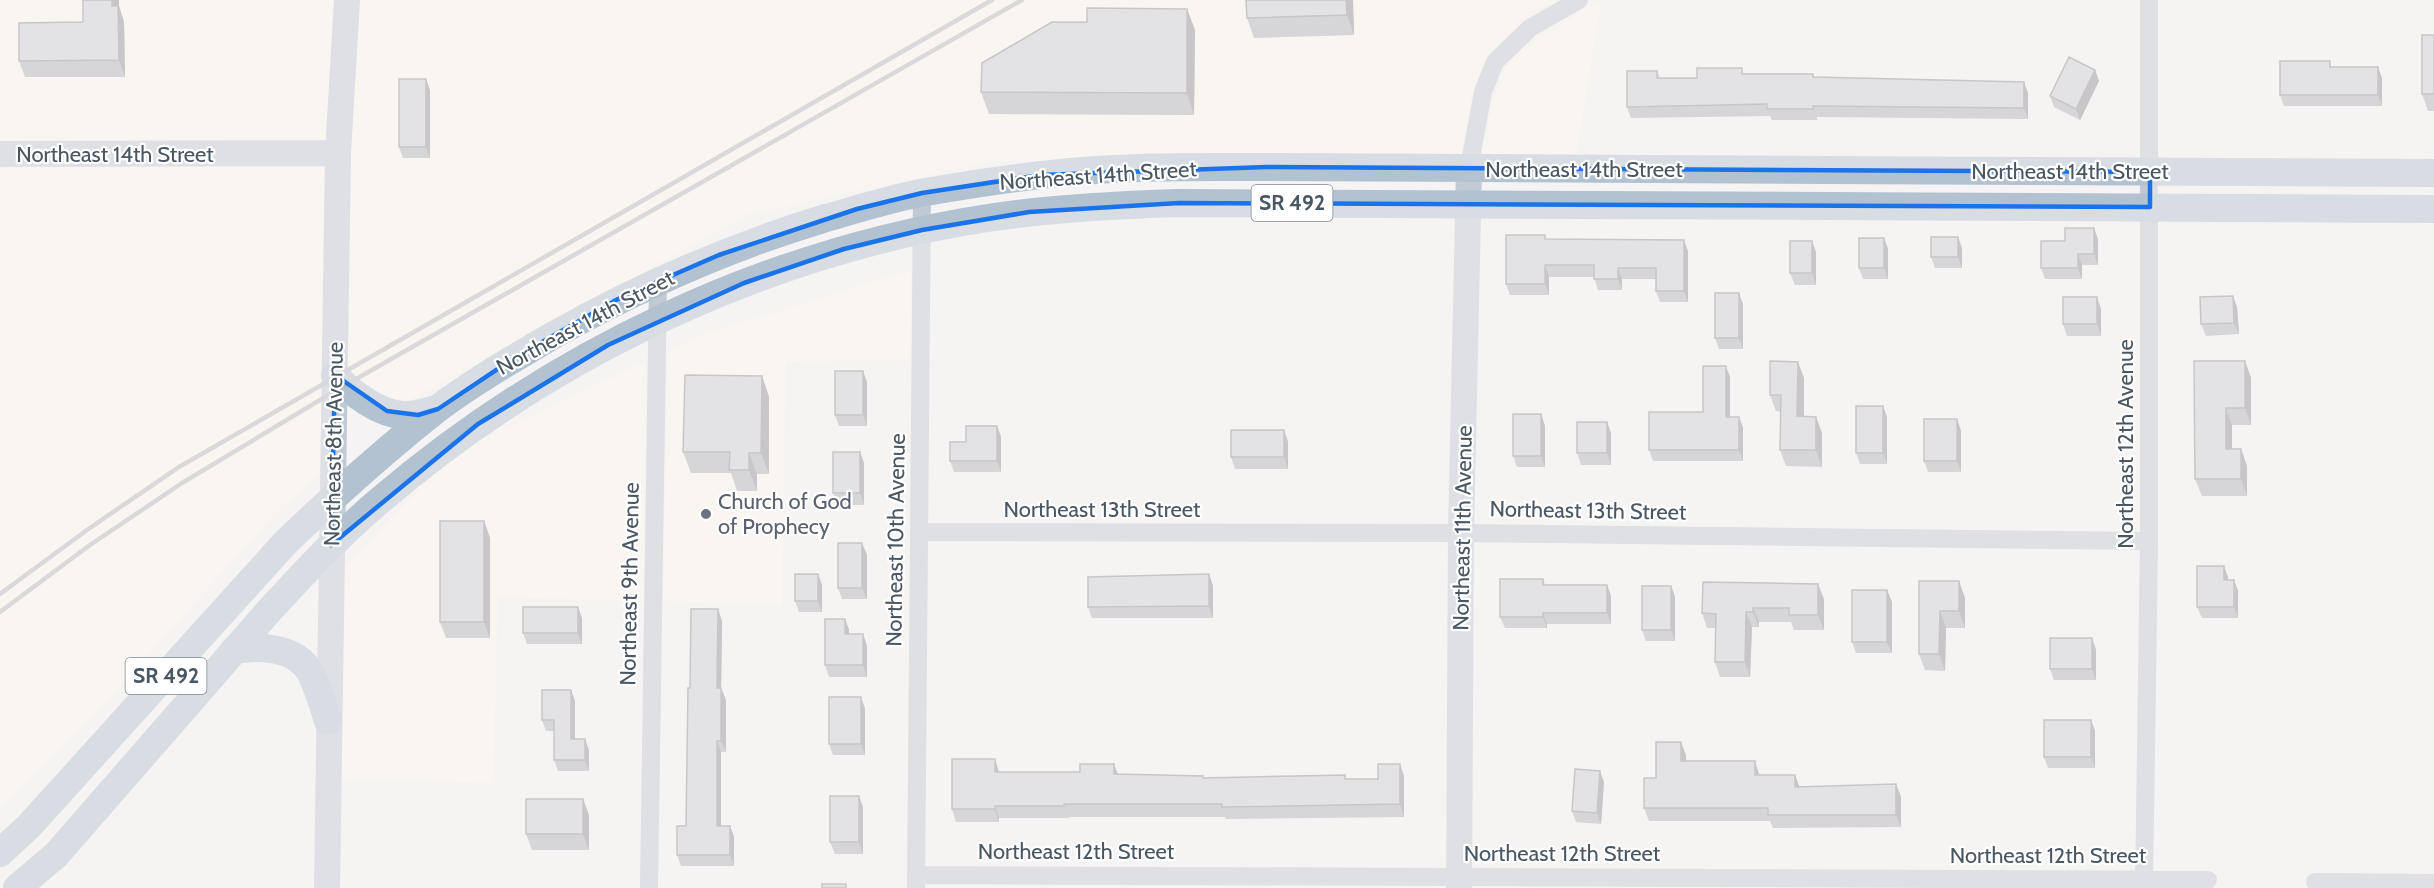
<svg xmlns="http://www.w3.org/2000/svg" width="2434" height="888" viewBox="0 0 2434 888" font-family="Cabin,sans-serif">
<rect width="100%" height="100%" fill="#f5f3f3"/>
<path fill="#fdf9ef" d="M0,0H336L328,141L0,142Z
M357,0H1556L1525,17L1486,57L1473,90L1461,156L994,161L747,215L403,404L367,388L346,370L348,153Z
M1601,1L1576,157H1482L1494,96L1504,70L1536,38Z
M327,165L325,370L321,375L325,380L322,473L278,510L106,702L0,806V166Z
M911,270L910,360L786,362L782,605L663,601L668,351L696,337Z
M646,361L643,601L498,597L493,783L338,778L341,572L442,465L469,445Z"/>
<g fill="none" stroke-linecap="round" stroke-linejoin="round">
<path stroke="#c1cad2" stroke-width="18" d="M1469,168L1483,92L1495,62L1530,28L1579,0
M919,532L1461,533L2149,541
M916,875L2208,880
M2315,882L2434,883
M649,888L658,280
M916,888L922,193
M2144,888L2149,541V0"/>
<path stroke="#c1cbd6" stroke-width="26" d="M0,154L338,153
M327,888L338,153L347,0
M1459,888L1461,533L1469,168"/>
<path stroke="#b3c2d1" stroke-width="28" d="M335,375C351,393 379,414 403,415C415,416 425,412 436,409
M234,650C259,646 295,646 310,672C318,687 323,705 328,721
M0,853L29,826L286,542C334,496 384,451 437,409C473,382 513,359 552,336C639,287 730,247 826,218C858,209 892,198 926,192C988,181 1051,172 1114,169C1165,166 1216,167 1267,167L2434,173
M17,888L56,855L268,612C303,574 338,536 378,502C552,353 767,251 994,217C1056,208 1117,205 1179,203L2434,209"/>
<path stroke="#b5b8bd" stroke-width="4.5" d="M0,594L87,530L179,467L992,0
M0,612L90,545L182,483L335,391L1022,0"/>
</g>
<path fill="#b0b2b7" d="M119,0V6L124,22L125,77H25L19,61Z
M1246,0H1353L1354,35L1254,38L1247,18Z
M1187,9L1195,30L1194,115L989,114L981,92Z
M2434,35V111H2428L2422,94Z
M2333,67L2382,78V106H2284L2280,95Z
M2095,70L2099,81L2080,120L2054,107L2050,96Z
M1657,71L1660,78H1697L1744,74L1814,77L2028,93V119L1817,117V120H1772L1770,116L1631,118L1627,107Z
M430,90V158H403L399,147Z
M1884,238L1888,249V279H1863L1859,268Z
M1546,239L1688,251V302H1660L1656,291V279H1622V290H1598L1594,277H1549V295H1510L1506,284Z
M2098,239V265H2082V279H2045L2041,268L2065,241Z
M1962,248V268H1935L1931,257Z
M1816,252V285H1795L1790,273Z
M1743,304V349H1719L1715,338Z
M2237,307L2239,334L2206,336L2201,324Z
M2101,309V336H2067L2063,324Z
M2245,361L2251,378V425H2232V449H2241L2247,466V496H2202L2195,479Z
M762,376L769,397V474H757V491H737L731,473H691L683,452Z
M1730,377V417H1739L1743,428V461H1653L1649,450L1703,412Z
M1804,378V416L1816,417L1822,433V467L1786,466L1780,450L1781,412L1776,411L1770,395Z
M867,382V426H839L835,415Z
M1883,406L1887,417V464H1860L1856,453Z
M1541,414L1545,426V467H1517L1513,456Z
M1957,419L1961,431V472H1928L1924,461Z
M1607,422L1611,433V465H1581L1577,453Z
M997,426L1001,437V472H954L950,461L966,442Z
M1284,430L1288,442V469H1235L1231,457Z
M860,452L864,463V505H838L833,493Z
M484,521L490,538V638H446L440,622Z
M862,543L867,555V599H842L838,588Z
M2224,566L2228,580H2234L2238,591V618H2202L2197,607Z
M818,574L822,585V612H799L795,601Z
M1209,574L1213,586V618H1092L1088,607Z
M1543,579L1545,585H1607L1611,596V624H1547V628H1505L1500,617Z
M1919,581L1965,598V628H1946L1945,671L1925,670L1919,654Z
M1671,586L1675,597V641H1646L1642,630Z
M1887,590L1892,602V653H1856L1852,642Z
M1824,599V630H1794L1791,622H1759V627H1752L1750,677H1720L1715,662L1716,628H1707L1702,613Z
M718,609L722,621L721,688L726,700V752H721V826H730L734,837V866H681L677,855L686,826L690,688Z
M582,618V644H527L523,633Z
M845,619L849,630V634H863L867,646V677H829L825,665Z
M2092,638L2096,650V680H2054L2050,669Z
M861,697L865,709V755H833L829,744Z
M575,701V739L589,750V771H558L554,760V731H546L542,720Z
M2091,720L2095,731V768H2048L2044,757Z
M1686,755V761L1759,774V775H1795L1799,787L1896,784L1901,797V827L1773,828L1770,821H1649L1644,808L1656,778Z
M1114,764L1118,774L1204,778L1345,775L1346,779H1378L1404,776V817L1226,819L1225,817H1069V818H999V822H956L952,809L999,772H1080Z
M1604,782L1601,824L1576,822L1572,811Z
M863,807V854H835L830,842Z
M589,815V850H532L526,834Z"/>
<path fill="#909195" d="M112,0H119V6L124,22L125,77L119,60Z
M1346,0H1353L1354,35L1347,15Z
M1187,9L1195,30L1194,115L1187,93Z
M2378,67L2382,78V106L2378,95Z
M2095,70L2099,81L2080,120L2076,109Z
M426,79L430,90V158L426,147Z
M2024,82L2028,93V119L2024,108Z
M2094,228L2098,239V265L2094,254Z
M1958,237L1962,248V268L1958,257Z
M1884,238L1888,249V279L1884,268Z
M1684,240L1688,251V302L1684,291Z
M1812,241L1816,252V285L1812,273Z
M2078,254L2082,265V279L2078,268Z
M1545,265L1549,277V295L1545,284Z
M1618,268L1622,279V290L1618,279Z
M1739,293L1743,304V349L1739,338Z
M2233,296L2237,307L2239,334L2234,323Z
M2097,297L2101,309V336L2097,324Z
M2245,361L2251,378V425L2245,408Z
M1798,362L1804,378V433L1797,416Z
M1726,366L1730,377V428L1726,417Z
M863,371L867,382V426L863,415Z
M762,376L769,397V474L761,453Z
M1883,406L1887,417V464L1883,453Z
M2226,408L2232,425V466L2226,449Z
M1541,414L1545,426V467L1541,456Z
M1739,417L1743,428V461L1739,450Z
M1816,417L1822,433V467L1816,450Z
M1957,419L1961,431V472L1957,461Z
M1607,422L1611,433V465L1607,453Z
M997,426L1001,437V472L997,461Z
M1284,430L1288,442V469L1284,457Z
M2241,449L2247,466V496L2241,479Z
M860,452L864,463V505L860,493Z
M749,453L757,474V491L749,470Z
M484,521L490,538V638L484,622Z
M862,543L867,555V599L862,588Z
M2224,566L2228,577V591L2224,580Z
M818,574L822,585V612L818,601Z
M1209,574L1213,586V618L1209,606Z
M2234,580L2238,591V618L2234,607Z
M1959,581L1965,598V628L1959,611Z
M1818,584L1824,599V630L1818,615Z
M1607,585L1611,596V624L1607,613Z
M1671,586L1675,597V641L1671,630Z
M1887,590L1892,602V653L1887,642Z
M578,607L582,618V644L578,633Z
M1753,608L1759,622V627L1753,612Z
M718,609L722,621L721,700L717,688Z
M1940,611L1946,628L1945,671L1939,654Z
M1746,612L1752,627L1750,677L1745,662Z
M1543,613L1547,624V628L1543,617Z
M845,619L849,630V646L845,634Z
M863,634L867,646V677L863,665Z
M2092,638L2096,650V680L2092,669Z
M721,688L726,700V752L721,741Z
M571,690L575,701V750L571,739Z
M861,697L865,709V755L861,744Z
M2091,720L2095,731V768L2091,757Z
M585,739L589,750V771L585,760Z
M717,741L721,752V837L717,826Z
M1681,742L1686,755V774L1681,761Z
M995,759L999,772H995Z
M1755,761L1759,774V788L1755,775Z
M1114,764L1118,776L1114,774Z
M1400,764L1404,776V817L1400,804Z
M1600,771L1604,782L1601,824L1597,813Z
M1795,775L1800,788L1795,787Z
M1896,784L1901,797V827L1896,815Z
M859,796L863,807V854L859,842Z
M583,799L589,815V850L583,834Z
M995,806L999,818V822L995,809Z
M730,826L734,837V866L730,855Z"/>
<path fill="#cdcfd5" stroke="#909195" stroke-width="1.5" d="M83,0H112V6H118L119,60L19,61V23L83,22Z
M1246,0H1346L1347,15L1247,18Z
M1087,8L1187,9V93L981,92L982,63L1052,22H1087Z
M2422,35H2434V94H2422Z
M2069,57L2095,70L2076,109L2050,96Z
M2280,61H2330V67H2378V95H2280Z
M1697,68H1742V74H1813V77L2024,82V108L1813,106V109H1767V104L1627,107V71H1657V78H1697Z
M399,79H426V147H399Z
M2065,228H2094V254H2078V268H2041V241H2065Z
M1506,235H1545V239L1684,240V291H1656V268H1618V279H1594V265H1545V284H1506Z
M1931,237H1958V257H1931Z
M1859,238H1884V268H1859Z
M1790,241H1812V273H1790Z
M1715,293H1739V338H1715Z
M2233,296L2234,323L2201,324L2200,297Z
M2063,297H2097V324H2063Z
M1770,361L1798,362L1797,416L1816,417V450H1780L1781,395H1770Z
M2194,361H2245V408H2226V449H2241V479H2195Z
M1703,366H1726V417H1739V450H1649V412H1703Z
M835,371H863V415H835Z
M685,375L762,376L761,453H749V470H729L730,452H683Z
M1856,406H1883V453H1856Z
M1513,414H1541V456H1513Z
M1924,419H1957V461H1924Z
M1577,422H1607V453H1577Z
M966,426H997V461H950V442H966Z
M1231,430H1284V457H1231Z
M833,452H860V493H833Z
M440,521H484V622H440Z
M838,543H862V588H838Z
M2197,566H2224V580H2234V607H2197Z
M795,574H818V601H795Z
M1209,574V606L1088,607V577Z
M1500,579H1543V585H1607V613H1543V617H1500Z
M1919,581H1959V611H1940L1939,654H1919Z
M1703,582L1818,584V615H1789V608H1753V612H1746L1745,662H1715L1716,614L1702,613Z
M1642,586H1671V630H1642Z
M1852,590H1887V642H1852Z
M523,607H578V633H523Z
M691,609H718L717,688H721V741H717V826H730V855H677V826H686L688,688H690Z
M825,619H845V634H863V665H825Z
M2050,638H2092V669H2050Z
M542,690H571V739H585V760H554V720H542Z
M829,697H861V744H829Z
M2044,720H2091V757H2044Z
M1656,742H1681V761H1755V775H1795V787L1896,784V815H1768V808H1644V778H1656Z
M952,759H995V772H1080V764H1114V774L1203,776V778L1345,775V779H1378V764H1400V804L1222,807V804H1064V806H995V809H952Z
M1575,769L1600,771L1597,813L1572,811Z
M830,796H859V842H830Z
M526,799H583V834H526Z
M822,884H846V888H822Z"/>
<path d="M0 0H2434V888H0ZM1267,167L2150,172V207L1179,203L1029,212L922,230L844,249L744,283L608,345L478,424L331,545L335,375L387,411L418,415L438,409L514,358L618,299L719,255L857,209L922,193L1040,175Z" fill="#f5f3f3" fill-opacity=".55" fill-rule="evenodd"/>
<path fill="none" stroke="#1a73e8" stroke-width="4.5" stroke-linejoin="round" d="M1267,167L2150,172V207L1179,203L1029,212L922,230L844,249L744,283L608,345L478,424L331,545L335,375L387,411L418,415L438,409L514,358L618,299L719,255L857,209L922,193L1040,175Z"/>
<circle fill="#6b7280" stroke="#fff" stroke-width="2" cx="706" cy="514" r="6"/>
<g text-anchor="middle" stroke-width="4.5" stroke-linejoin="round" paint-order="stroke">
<g fill="#fff" stroke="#808990" stroke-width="1.5">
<rect x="1251.5" y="185" width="81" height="36" rx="4.5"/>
<rect x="125.5" y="658" width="81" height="36" rx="4.5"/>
</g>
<g font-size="21" font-weight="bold" fill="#4a5661">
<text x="1292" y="210">SR 492</text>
<text x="166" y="683">SR 492</text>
</g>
<g font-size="22" fill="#4a5661" stroke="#fff">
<text x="115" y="162">Northeast 14th Street</text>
<text x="1584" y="177">Northeast 14th Street</text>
<text x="2070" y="179">Northeast 14th Street</text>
<text transform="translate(1098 175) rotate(-4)" y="8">Northeast 14th Street</text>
<text transform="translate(585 322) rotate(-28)" y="8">Northeast 14th Street</text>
<text transform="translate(333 444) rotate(-89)" y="8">Northeast 8th Avenue</text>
<text transform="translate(2125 444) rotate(-90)" y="8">Northeast 12th Avenue</text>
<text x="1102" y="517">Northeast 13th Street</text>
<text transform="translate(1588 510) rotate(1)" y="8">Northeast 13th Street</text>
<text transform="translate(1462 528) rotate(-89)" y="8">Northeast 11th Avenue</text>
<text transform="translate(895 540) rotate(-89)" y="8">Northeast 10th Avenue</text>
<text transform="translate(629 584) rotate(-89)" y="8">Northeast 9th Avenue</text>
<text x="1076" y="859">Northeast 12th Street</text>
<text x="1562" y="861">Northeast 12th Street</text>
<text x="2048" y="863">Northeast 12th Street</text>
</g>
<g font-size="22" fill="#5b616d" stroke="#fff" text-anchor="start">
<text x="718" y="509">Church of God<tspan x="718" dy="25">of Prophecy</tspan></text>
</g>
</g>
</svg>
